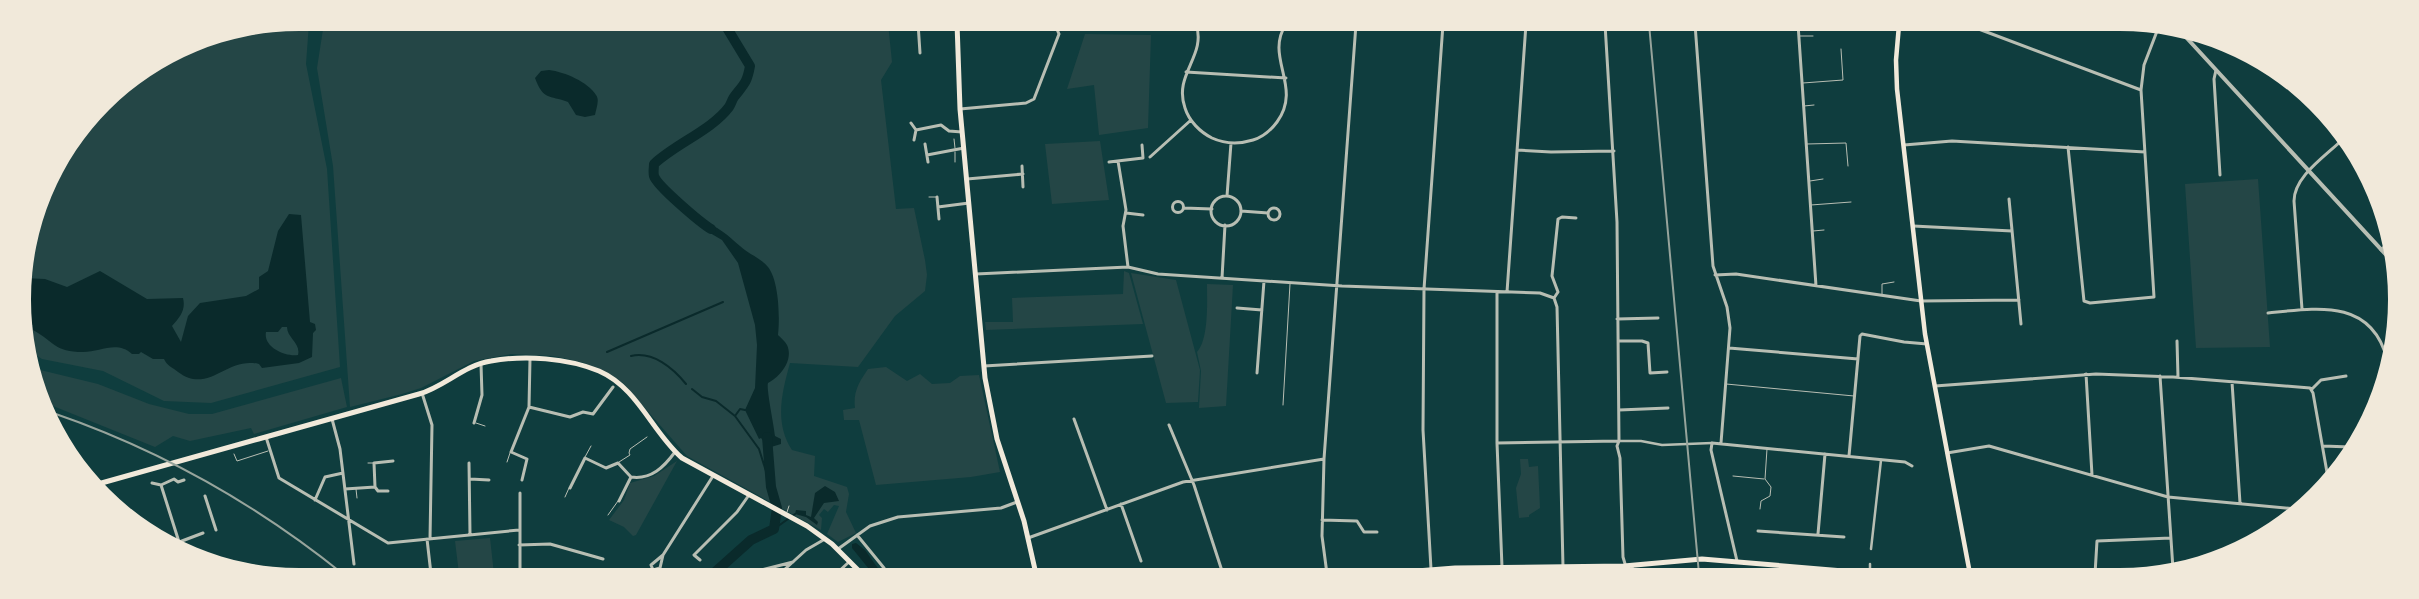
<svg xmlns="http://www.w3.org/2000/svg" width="2419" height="599" viewBox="0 0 2419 599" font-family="Montserrat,sans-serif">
<rect width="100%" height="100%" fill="#0f3d3e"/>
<path fill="#244646" d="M299,23H309L306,64L327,169L340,367L211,403L164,401L103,371L42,359L30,351L23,281L51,177L117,91L194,43Z
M324,23H888L892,62L881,80L896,209L914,208L925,260L927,275L925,291L895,316L858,367L790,363C782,392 774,423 792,450L815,456L814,476L847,487L849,494L846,512L856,533L838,542L827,534L839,506L834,505L828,512L824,509L819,515L822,518L821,530L687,456L623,383L585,363L553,356L511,354L474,361L421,388L402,394L350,407L333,166L317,68Z
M1085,34L1151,35L1148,128L1099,135L1094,85L1067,89Z
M1100,141L1109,200L1052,204L1045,144Z
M2258,179L2270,347L2196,348L2185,184Z
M1124,271L1129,273L1143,324L986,330L985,322H1013L1012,298L1123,294Z
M1131,273L1176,280L1200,370L1198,402L1166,403Z
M1207,284L1233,285L1226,406L1199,408L1201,371L1197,352C1209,339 1207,301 1207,284Z
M886,367L907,381L920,374L932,384L950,383L960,376L979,375L1000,472L971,477L876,485L859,420H844L843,410L855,408C853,392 859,382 868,369Z
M32,368L98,384L149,404L189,414H212L341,378L347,407L254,434L251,428L190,441L173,436L155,447L48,404Z
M1520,459H1528L1529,467L1538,466L1540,508L1529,515V517L1519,518L1516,488L1521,474Z
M677,461L636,535L633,536L624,527L609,520L624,500L630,483L654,476Z
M490,538L494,574H459L455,541Z"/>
<path fill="#0a2a2b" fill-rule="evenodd" d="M549,70C565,72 588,82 596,95C600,100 596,109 595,115L585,117L576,115L568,102C549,95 543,100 535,78L541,71Z
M289,214L301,215L310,322L315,324L316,330L313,333L312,357L299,363L262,368L259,364C226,356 209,395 178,372C172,367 167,366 164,359H153L141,352L139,354H132C117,340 100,352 83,352C54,352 55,342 33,330V325L27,323L24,278L45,279L67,287L100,271L147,299L183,298C186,310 180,317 172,326L181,342L188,316L200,303L246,296L259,289V277L268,271L278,231ZM282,327H287C287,338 301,343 298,355C285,357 263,347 266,332H278Z
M701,223C717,224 728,236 740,246C748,254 761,258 768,267C779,281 780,317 778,335C781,338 785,341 787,345C794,360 780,377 768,383C766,388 774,425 775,436L781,439V444L771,447L769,451L764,446L765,443L761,438L759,439L745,410L755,388L757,345L755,325L738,263L722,240L710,233Z
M825,486L835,492L839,501L824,503L814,518L818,522L817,525L806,517L795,514L796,510L806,511V515L811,517L815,493Z
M856,543L865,550L882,574H873L852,548V544Z"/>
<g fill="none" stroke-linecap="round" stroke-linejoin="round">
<path stroke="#0a2a2b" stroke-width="2" d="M607,352L723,302
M631,356C653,351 673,368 686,384
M692,389L702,397L716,401L735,416L759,449L771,487
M735,416L740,409L745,410
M774,529L795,514
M761,574H762"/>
<path stroke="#0a2a2b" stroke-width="10" d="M711,229C701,223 657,186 654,176C653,172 654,168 654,164C675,144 712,130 729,107C731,104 732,100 734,97C744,84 747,83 750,66L724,23
M713,574L751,540L774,529L777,508L771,487L767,437"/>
<path stroke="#b8beb3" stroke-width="1" d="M1799,36H1813
M1803,83L1843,80L1841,49
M1804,106L1814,105
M954,139L955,148
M1807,144L1846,143L1848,166
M955,152V162
M1810,181L1823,179
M929,197H936
M1811,205L1851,202
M1813,231L1824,230
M1882,295V284L1894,282
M1726,384L1854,396
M1283,405L1290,284
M476,423L485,426
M234,454L237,461L268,451
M585,457L591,446
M507,462L510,453
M619,462L630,455L629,453L630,449L647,437
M368,463H373
M1733,476L1764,479
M356,489L357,498
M565,497L569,488
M1760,509L1761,501L1770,496L1771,487L1765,479L1767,449
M787,512L789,506
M608,515L618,501
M1151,574L1162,571"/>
<path stroke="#b8beb3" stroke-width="2.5" d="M1619,441H1641L1662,445L1712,443
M1871,549L1881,460
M1870,572V564"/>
<path stroke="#b8beb3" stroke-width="3" d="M918,23L920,53
M1196,24C1207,56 1173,74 1185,108C1189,121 1200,132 1212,138C1225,144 1240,144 1253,140C1263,137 1271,130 1277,122C1303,86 1264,58 1286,24
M1605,24L1617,222L1619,441L1617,446L1620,458L1623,557L1628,574
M1695,24L1713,266L1727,307L1730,328L1721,443
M1798,24L1816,286
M1968,25L2141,90
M2216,70L2214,79L2220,175
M1186,72L1286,78
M960,109L1026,103L1034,99L1059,34L1056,27L1047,23
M911,123L916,130L941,125L949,131L962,132
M914,140L916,130
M925,144L928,162
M1904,145L1952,141L2145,152
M2068,147L2084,301L2090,303L2154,297L2141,90L2144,65L2159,26
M1517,150L1551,152L1614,151
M927,155L964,148
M1150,157L1191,120
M1118,161L1126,210L1123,226L1128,267
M1109,162L1143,158L1142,145
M1022,166L1023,187
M967,179L1023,174
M1227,196L1231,143
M1211 211a15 15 0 1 1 30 0a15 15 0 1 1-30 0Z
M937,197L939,219
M2009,199L2021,324
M1172.5 207a5.5 5.5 0 1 1 11 0a5.5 5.5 0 1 1-11 0Z
M938,207L969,203
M1268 214a6 6 0 1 1 12 0a6 6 0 1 1-12 0Z
M1184,208L1212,209
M1241,211L1268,213
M1126,213L1143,215
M1913,226L2012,231
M2381,250L2388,243
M976,274L1128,267L1158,274L1342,286L1540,293L1554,298
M1715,275L1736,274L1921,301L2019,300
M1222,278L1225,225
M1497,292V443L1502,567
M1507,292L1526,24
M1554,298L1557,307L1563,567
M1554,298L1558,292L1552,276L1558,219L1562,217L1576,218
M1237,308L1262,310
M2302,309L2294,201C2294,176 2326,156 2343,139
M2268,313C2317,308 2371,298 2387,359
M1617,319L1658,318
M1618,341H1642L1648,343L1650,373L1667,372
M2177,341L2178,377
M1729,348L1858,359
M984,366L1152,356
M1257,373L1264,281
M2086,374L2092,475
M2160,376L2173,569
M2232,382L2240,503
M1935,386L2096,374L2173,377L2310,388L2313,393L2328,478
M2312,389L2321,380L2346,376
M422,393L432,425L430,539
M529,407L570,417L583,412L593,414L613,387
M1619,410L1668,408
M332,419L340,449L354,564
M1074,419L1107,510
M474,423L482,395L481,364
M1169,425L1194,485L1223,574
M266,437L279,478L388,543L519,530
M1497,443L1619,441
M2323,446L2350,447
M1947,453L1989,446L2168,497L2297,509
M1849,456L1860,336L1862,334L1904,342L1927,344
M469,463L470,534
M470,479L489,480
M522,480L527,459L511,452L529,407L530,359
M152,483L161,485
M375,487L374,463L393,461
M570,488L585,458L606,468L618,463L631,477C651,480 664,467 675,452
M345,489L375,487L378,491H388
M205,496L216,530
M315,500L325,477L343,473
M619,501L631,477
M1121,504L1141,561
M1322,520L1357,521L1364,532H1377
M1758,531L1844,537
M1818,534L1825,454
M857,535L884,568
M1028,538L1183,482L1324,459
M427,539L431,574
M179,542L161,485L174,479L178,482L184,480
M174,544L203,533
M519,545L550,544L603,559
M838,549L870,526L898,517L1001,508L1017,502
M663,555L651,565L653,570L660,568L663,555L713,476
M700,560L694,555L737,512L749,495
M1737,561L1711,450L1712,443L1905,462L1912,466
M235,565L237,564
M1632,566L1633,574
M1783,566V574
M1590,567L1591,574
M1431,569L1423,430L1424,289L1443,24
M886,571L889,574
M520,574V493
M746,574L793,562
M788,574L784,570L806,550L825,539
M836,574L850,561
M1327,574L1322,536L1324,459L1356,24
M2095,574L2097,541L2171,538"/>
<path stroke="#b8beb3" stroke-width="4" d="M2184,35L2389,258"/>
<path stroke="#f1e9da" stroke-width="4.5" d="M1899,25L1896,60L1897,89L1925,334L1970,574"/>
<path stroke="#f1e9da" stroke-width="5" d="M98,484C205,453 312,425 419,394C444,387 464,365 491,361C525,355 567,358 599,371C638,388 652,432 682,458L807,526L832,544L862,574
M1378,574L1455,568L1624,566L1702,559L1879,574"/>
<path stroke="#f1e9da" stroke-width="5" d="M957,23L960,109L985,378L997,439L1024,521L1036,574"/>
<path stroke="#97a49c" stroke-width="2" d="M1649,24L1699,574
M53,413C158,449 256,504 343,574"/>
</g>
<path d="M0 0H2419V599H0ZM299 31H2120A268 268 0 0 1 2388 299V300A268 268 0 0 1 2120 568H299A268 268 0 0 1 31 300V299A268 268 0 0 1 299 31Z" fill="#f1e9da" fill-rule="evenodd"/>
</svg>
